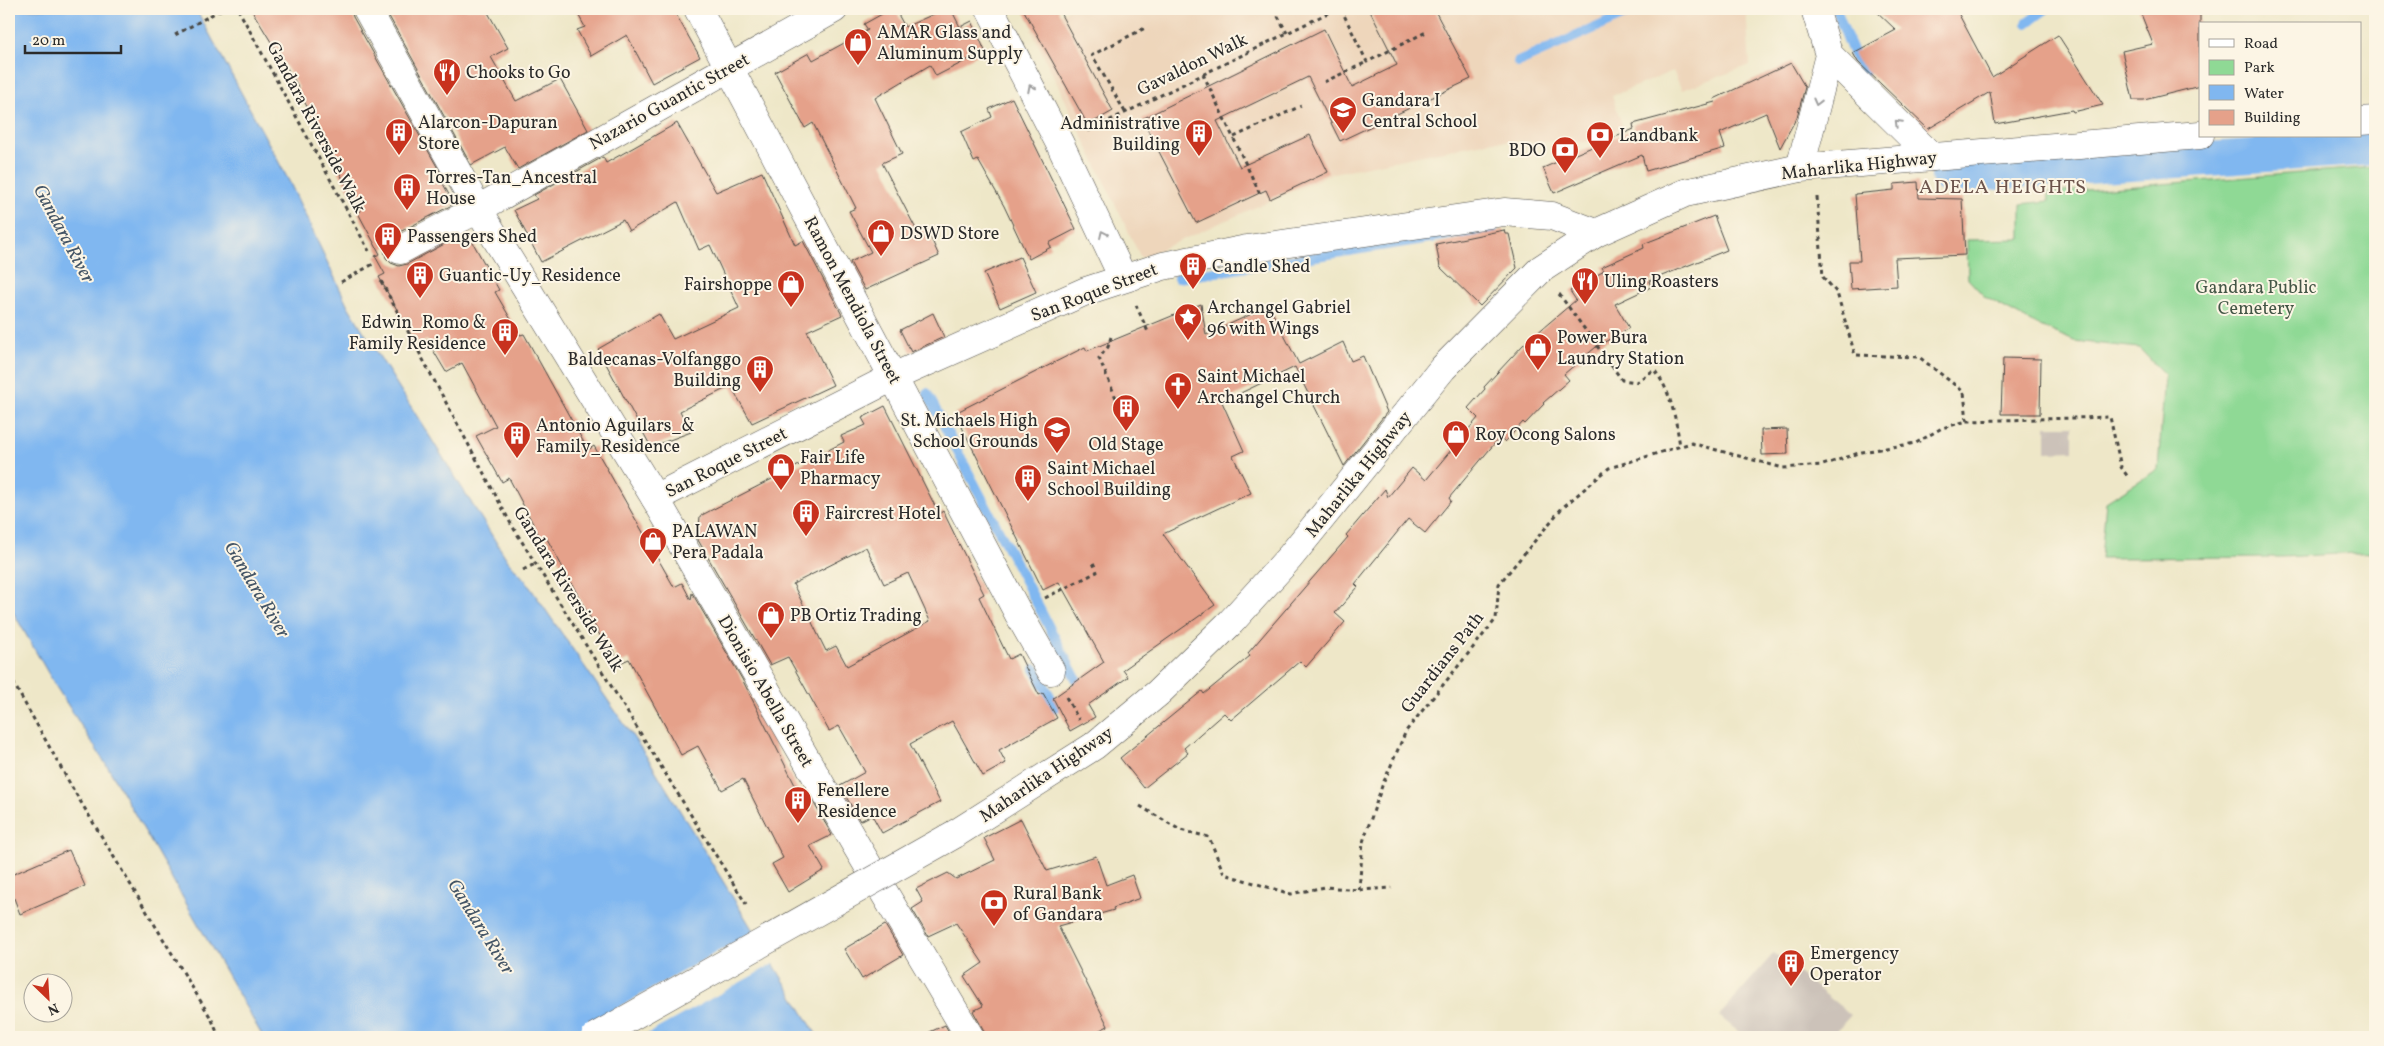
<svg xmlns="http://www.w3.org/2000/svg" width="2384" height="1046" viewBox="0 0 2384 1046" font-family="Vollkorn,serif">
<rect width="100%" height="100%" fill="#fcf5e5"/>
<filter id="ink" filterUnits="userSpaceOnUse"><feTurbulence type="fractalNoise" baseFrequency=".02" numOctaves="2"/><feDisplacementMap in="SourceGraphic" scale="10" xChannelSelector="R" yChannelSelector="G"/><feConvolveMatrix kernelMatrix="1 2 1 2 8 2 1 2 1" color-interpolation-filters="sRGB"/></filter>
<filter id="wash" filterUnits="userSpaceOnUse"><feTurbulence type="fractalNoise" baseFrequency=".0096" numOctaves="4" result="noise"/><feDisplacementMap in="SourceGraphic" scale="20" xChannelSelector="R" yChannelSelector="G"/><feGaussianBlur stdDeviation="1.12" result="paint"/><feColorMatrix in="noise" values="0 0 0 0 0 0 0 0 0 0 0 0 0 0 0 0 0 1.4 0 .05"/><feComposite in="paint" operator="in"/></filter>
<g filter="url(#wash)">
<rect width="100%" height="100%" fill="#eee7c8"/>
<path fill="#eed6bb" d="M1066,9H1746L1750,65L1682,90L1673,71L1612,96L1623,127L1587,142L1494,141L1333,173L1141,258L1031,29L1067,11Z"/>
<path fill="#ccc2b9" d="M2046,426H2073V451L2046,452Z
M1774,953L1851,1015L1831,1037H1745L1719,1016Z"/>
<path fill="#8fd995" stroke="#5d8260" d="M2375,167V552L2283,557L2101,558L2106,502L2158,469L2165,375L2139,348L2074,341L2031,322L1985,297L1968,279L1967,240L2021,239V204L2049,201L2048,193Z"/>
<path fill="#80b7f0" stroke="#56718e" d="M9,9H196L290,183L348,306L364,332L508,561L525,580L649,760L818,1037H263L109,769L55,685L9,605Z"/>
<path fill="#eee7c8" d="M756,930L775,963L642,1037H566Z"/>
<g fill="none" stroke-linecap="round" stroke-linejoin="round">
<path stroke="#80b7f0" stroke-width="10" d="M1836,9L1853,53L1864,72
M2027,23L2046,9
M1518,62L1638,9
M1178,278L1493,228
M927,393L1083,692
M1035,669L1056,707"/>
<path stroke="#80b7f0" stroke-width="34" d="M1948,176L2375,148"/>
</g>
<g id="blocks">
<path fill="#e5a18a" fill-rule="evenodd" d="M251,9H351L353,17L444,179L441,180L454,204L392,236L387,241L384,249L386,258L391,263L399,266L407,264L467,232L499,290L495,292L520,335L524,334L588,450L594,446L674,587L682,583L691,600L692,593L742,679L800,795L807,791L832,835L810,846L824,870L788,892L772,864L783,858L743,779L722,790L698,746L681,755L629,659L620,663L607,639L603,641L546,537L541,539L509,478L502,482L476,436L496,426L462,363L446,372L427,340L417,346L379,277L385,274L375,256L380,254L358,213L361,211L321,140L325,138L297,89L299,88Z
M385,9H486L508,48L491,57L516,101L560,79L588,130L518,169L505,147L471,165Z
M575,9H673L700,57L652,83L627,35L591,56L577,30L585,27Z
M891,9H895L905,27L945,9H951L960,27L972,21L985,51L936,76L930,65L875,98L902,154L882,163L917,231L926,227L939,256L865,290L850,262L871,252L849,211L856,208L813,123L805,128L775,72L809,53L813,60L868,30L864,24Z
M1023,9H1058L1113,111L1088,125Z
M1369,9H1434L1471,79L1340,141L1308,77L1217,121L1240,167L1310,135L1328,172L1270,199L1266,190L1196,223L1142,119L1324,29L1352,87L1397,65Z
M1874,9H1956L1992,77L2058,35L2103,105L2073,112L2072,110L1995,124L1990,92L1928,129L1858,62L1853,53L1896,30Z
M2139,9H2200V86L2144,100H2133L2122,51L2153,44Z
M1791,63L1805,87L1797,117L1780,148L1766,113L1720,133L1725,148L1646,171L1642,155L1554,193L1543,168L1634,129L1633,124L1715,102L1714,99Z
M1012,98L1076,229L1049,243L1051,247L1029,259L1004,206L978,160L974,162L961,132L992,117L989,109Z
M677,123L716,192L762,172L795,245L803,241L842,315L807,331L833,385L752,423L731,386L680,411L691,432L651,447L598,349L659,314L673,339L739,308L710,245L699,250L678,202L629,231L623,220L541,262L514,210L537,199L534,195L603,157L606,163Z
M1918,182L1919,198L1962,199L1965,255L1895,258L1897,286L1851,289L1849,261H1860L1855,194L1894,190V184Z
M1714,216L1727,250L1649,281L1651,287L1615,304L1629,328L1596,347L1564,374L1569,380L1543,403L1544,404L1525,424L1523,422L1505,442L1500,437L1449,498L1451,501L1425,533L1408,519L1355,584L1358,587L1335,613L1345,622L1306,667L1300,661L1231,720L1224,713L1184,748L1188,753L1144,788L1120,758L1202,691L1204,694L1250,656L1248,653L1348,537L1346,535L1385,489L1388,497L1412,468L1426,480L1478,418L1468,408L1485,389L1484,387L1523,345L1576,300L1570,291L1604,271L1602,267L1644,248L1643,244Z
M1504,230L1505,234H1509L1517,268L1480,306L1440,267L1436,244Z
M1020,257L1036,292L1000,308L984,273Z
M1201,304L1206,335L1269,306L1299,364L1343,342L1351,361L1363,356L1387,412L1344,466L1295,367L1222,402L1244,451L1233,456L1251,493L1163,534L1215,605L1123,670L1128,677L1088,705L1095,717L1070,731L1053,698L1104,662L1059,582L1043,590L955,413L1085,347L1087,351Z
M933,313L944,337L911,352L900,330Z
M2003,358L2041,359L2040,414H2001Z
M885,406L939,514L943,511L970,566L984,594L979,597L1009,659L1019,654L1039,695L1043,693L1057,718L999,750L1006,763L983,776L952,721L910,744L940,802L882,833L872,815L860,821L840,786L865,772L839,726L829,731L788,657L770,665L698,540L700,516L844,442L841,436L866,425L862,418ZM866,547L884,584L908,573L930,621L847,666L836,646L826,651L793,584Z
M1787,429L1788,454L1762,455L1761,430Z
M1021,819L1047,871L1096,856L1106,885L1132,875L1140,898L1113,908L1114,910L1058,926L1108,1026L1086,1037H986L983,1029L973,1011L983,1006L964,976L983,963L956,923L928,936L912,909L923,902L916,889L948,873L956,879L995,860L984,838Z
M69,850L85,886L20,914L9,885V876Z
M885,925L903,955L862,979L844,949Z
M945,1025L952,1037H919Z"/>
</g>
</g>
<g filter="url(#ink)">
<use href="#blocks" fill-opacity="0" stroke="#484743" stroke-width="1"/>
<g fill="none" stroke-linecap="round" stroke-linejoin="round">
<g stroke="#484743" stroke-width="29">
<path id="minor" d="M367,9L478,209L655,498
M698,9L1018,613L1051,671
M990,9L1060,144L1123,278
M1815,9L1829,55L1932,157
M1800,168L1829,55
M400,250L478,209L834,9"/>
</g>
<g stroke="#484743" stroke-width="29">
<path id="major" d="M2360,121L2375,120
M955,834L1094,746L1158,693L1231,622L1290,557L1443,368L1541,269L1596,233L1685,193L1800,168L2200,135
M970,1037L857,847L655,498L893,377L1086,291L1163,266L1247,249L1504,212L1552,216L1596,233"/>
</g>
<path stroke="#484743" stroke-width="3" stroke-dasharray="4 4" stroke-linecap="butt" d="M238,9L369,251
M1274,9L1287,33
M1341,9L1367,62L1428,31
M175,35L222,9
M1203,74L1260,194
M1324,82L1367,62
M1125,112L1092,55L1147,27
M1088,131L1336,9
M1234,137L1301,106
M1817,197L1823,277L1837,293L1855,355L1919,357L1964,392L1967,421
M381,281L511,524L746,904
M341,282L375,263
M1559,294L1622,380L1636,382L1654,370C1671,390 1676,420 1680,446
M1136,305L1149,334
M1111,337L1108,347L1099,358L1116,398
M523,570L537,563
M1045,598L1097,572L1092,560
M9,675L73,789L212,1020L219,1037
M1066,697L1079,720
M1140,806L1180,830L1209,837L1224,874L1291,894L1325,887L1359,890L1392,888
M1359,890L1363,842L1382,786L1406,731L1496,619L1499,584L1562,508L1609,468L1691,443L1783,468L1823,465L1862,452L1916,443L1942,428L1967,421L2110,417L2121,467L2128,477"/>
<use href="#minor" stroke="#fff" stroke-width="28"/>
<use href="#major" stroke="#fff" stroke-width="28"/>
<g stroke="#484743" stroke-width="29" stroke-linecap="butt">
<path id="major-bridge" d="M595,1037L955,834"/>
</g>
<use href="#major-bridge" stroke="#fff" stroke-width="28"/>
</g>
<defs><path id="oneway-chevron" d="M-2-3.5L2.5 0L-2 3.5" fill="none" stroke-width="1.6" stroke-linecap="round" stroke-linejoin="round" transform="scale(1.25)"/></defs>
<g stroke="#a0a0a0">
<use href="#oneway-chevron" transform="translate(1031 88) rotate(-117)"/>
<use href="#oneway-chevron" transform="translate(1817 102) rotate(104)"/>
<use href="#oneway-chevron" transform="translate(1898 123) rotate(-135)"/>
<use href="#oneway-chevron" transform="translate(1103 234) rotate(-115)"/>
</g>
</g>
<defs>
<g id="shop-pin" transform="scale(1.4375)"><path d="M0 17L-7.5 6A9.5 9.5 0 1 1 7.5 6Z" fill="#c8321e" stroke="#fcf5e5"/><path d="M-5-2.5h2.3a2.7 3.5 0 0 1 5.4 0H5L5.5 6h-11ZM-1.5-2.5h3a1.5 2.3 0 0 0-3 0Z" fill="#fff"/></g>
<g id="restaurant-pin" transform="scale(1.4375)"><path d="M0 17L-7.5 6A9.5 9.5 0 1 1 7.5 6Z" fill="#c8321e" stroke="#fcf5e5"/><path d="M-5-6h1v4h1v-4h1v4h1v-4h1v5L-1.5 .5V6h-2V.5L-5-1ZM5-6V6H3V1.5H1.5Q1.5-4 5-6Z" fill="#fff"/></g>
<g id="school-pin" transform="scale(1.4375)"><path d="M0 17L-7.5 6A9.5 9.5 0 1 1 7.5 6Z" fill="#c8321e" stroke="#fcf5e5"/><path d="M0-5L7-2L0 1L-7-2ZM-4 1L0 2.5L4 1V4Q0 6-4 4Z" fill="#fff"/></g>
<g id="building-pin" transform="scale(1.4375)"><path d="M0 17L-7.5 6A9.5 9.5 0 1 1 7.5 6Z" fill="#c8321e" stroke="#fcf5e5"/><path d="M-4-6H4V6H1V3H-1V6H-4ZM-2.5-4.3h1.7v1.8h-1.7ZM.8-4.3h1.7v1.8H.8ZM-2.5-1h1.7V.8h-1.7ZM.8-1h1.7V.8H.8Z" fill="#fff"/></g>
<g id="bank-pin" transform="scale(1.4375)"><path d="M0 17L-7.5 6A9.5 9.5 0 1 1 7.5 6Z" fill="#c8321e" stroke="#fcf5e5"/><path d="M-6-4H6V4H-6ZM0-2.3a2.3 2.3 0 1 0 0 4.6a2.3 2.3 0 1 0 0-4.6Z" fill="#fff"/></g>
<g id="sight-pin" transform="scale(1.4375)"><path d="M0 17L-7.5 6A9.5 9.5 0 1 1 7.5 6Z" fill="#c8321e" stroke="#fcf5e5"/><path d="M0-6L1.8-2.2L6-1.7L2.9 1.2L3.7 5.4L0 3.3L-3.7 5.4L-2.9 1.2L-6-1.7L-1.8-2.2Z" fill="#fff"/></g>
<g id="church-pin" transform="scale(1.4375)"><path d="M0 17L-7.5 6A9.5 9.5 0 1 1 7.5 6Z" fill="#c8321e" stroke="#fcf5e5"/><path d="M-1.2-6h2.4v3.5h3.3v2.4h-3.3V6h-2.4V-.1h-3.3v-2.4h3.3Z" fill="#fff"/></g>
</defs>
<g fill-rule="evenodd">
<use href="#shop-pin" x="858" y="42"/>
<use href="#restaurant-pin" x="447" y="72"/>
<use href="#school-pin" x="1343" y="110"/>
<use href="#building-pin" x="399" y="132"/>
<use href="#building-pin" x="1199" y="133"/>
<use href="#bank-pin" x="1600" y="135"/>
<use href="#bank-pin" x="1565" y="150"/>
<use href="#building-pin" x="407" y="187"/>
<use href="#shop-pin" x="881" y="233"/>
<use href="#building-pin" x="388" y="236"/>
<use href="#building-pin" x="1193" y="266"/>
<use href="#building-pin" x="420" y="275"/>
<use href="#restaurant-pin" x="1585" y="281"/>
<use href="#shop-pin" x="791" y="284"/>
<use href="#sight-pin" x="1188" y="317"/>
<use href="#building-pin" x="505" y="332"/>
<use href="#shop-pin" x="1538" y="347"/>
<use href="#building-pin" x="760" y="369"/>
<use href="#church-pin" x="1178" y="386"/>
<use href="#building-pin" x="1126" y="408"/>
<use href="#school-pin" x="1057" y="430"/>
<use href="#shop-pin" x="1456" y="434"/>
<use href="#building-pin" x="517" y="435"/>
<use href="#shop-pin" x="781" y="467"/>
<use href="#building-pin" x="1028" y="478"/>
<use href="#building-pin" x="806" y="513"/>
<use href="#shop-pin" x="653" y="541"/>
<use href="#shop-pin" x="771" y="615"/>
<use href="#building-pin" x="798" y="800"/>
<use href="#bank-pin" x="994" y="903"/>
<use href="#building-pin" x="1791" y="963"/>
</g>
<g text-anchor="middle" stroke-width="4" stroke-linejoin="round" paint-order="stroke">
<g font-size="18" fill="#2b2b2b" stroke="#fcf5e5" text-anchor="start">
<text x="877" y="38">AMAR Glass and<tspan x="877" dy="21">Aluminum Supply</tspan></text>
<text x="466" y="78">Chooks to Go</text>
<text x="1362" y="106">Gandara I<tspan x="1362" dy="21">Central School</tspan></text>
<text x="418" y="128">Alarcon-Dapuran<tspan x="418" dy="21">Store</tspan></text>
<text x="1180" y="129" text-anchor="end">Administrative<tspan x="1180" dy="21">Building</tspan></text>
<text x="1619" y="141">Landbank</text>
<text x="1546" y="156" text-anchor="end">BDO</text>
<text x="426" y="183">Torres-Tan_Ancestral<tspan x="426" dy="21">House</tspan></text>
<text x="900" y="239">DSWD Store</text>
<text x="407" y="242">Passengers Shed</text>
<text x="1212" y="272">Candle Shed</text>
<text x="439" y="281">Guantic-Uy_Residence</text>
<text x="1604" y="287">Uling Roasters</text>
<text x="772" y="290" text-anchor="end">Fairshoppe</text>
<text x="1207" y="313">Archangel Gabriel<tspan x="1207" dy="21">96 with Wings</tspan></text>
<text x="486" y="328" text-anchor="end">Edwin_Romo &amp;<tspan x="486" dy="21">Family Residence</tspan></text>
<text x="1557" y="343">Power Bura<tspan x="1557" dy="21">Laundry Station</tspan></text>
<text x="741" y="365" text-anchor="end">Baldecanas-Volfanggo<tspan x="741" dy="21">Building</tspan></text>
<text x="1197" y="382">Saint Michael<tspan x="1197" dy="21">Archangel Church</tspan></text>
<text x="1038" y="426" text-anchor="end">St. Michaels High<tspan x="1038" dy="21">School Grounds</tspan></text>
<text x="536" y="431">Antonio Aguilars_&amp;<tspan x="536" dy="21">Family_Residence</tspan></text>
<text x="1475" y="440">Roy Ocong Salons</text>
<text x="1126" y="450" text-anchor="middle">Old Stage</text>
<text x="800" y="463">Fair Life<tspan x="800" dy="21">Pharmacy</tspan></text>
<text x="1047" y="474">Saint Michael<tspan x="1047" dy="21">School Building</tspan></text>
<text x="825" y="519">Faircrest Hotel</text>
<text x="672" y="537">PALAWAN<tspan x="672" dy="21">Pera Padala</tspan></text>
<text x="790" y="621">PB Ortiz Trading</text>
<text x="817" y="796">Fenellere<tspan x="817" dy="21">Residence</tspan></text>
<text x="1013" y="899">Rural Bank<tspan x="1013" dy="21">of Gandara</tspan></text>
<text x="1810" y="959">Emergency<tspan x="1810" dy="21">Operator</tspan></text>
</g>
<g font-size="18" fill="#2b2b2b" stroke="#fcf5e5">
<text transform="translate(1192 64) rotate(-26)" y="6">Gavaldon Walk</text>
<text transform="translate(669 101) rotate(-29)" y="6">Nazario Guantic Street</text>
<text transform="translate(317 127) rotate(62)" y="6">Gandara Riverside Walk</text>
<text transform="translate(1859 165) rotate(-6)" y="6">Maharlika Highway</text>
<text transform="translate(1094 292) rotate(-21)" y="6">San Roque Street</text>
<text transform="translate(853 300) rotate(62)" y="6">Ramon Mendiola Street</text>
<text transform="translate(726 462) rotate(-27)" y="6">San Roque Street</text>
<text transform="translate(1358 474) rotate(-51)" y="6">Maharlika Highway</text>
<text transform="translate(569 589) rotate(58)" y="6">Gandara Riverside Walk</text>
<text transform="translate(1442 662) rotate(-52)" y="6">Guardians Path</text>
<text transform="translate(766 691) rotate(60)" y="6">Dionisio Abella Street</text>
<text transform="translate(1046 774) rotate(-34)" y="6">Maharlika Highway</text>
</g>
<g font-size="18" fill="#445646" stroke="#fcf5e5">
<text x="2256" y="293">Gandara Public<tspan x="2256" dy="21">Cemetery</tspan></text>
</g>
<g font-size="19" font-style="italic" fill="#456" stroke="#fcf5e5">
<text transform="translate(65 233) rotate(62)" y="7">Gandara River</text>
<text transform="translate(258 589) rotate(59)" y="7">Gandara River</text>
<text transform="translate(482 926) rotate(58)" y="7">Gandara River</text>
</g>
<g font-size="20" letter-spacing="1" fill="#6c544c" stroke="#fcf5e5">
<text x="2003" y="193">ADELA HEIGHTS</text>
</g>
</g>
<rect width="2384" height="1046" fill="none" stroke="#fcf5e5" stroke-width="30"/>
<rect x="2199" y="22" width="162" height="115" fill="#fcf5e5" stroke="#a8a49b"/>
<rect x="2209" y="39" width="25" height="8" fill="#ffffff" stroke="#a8a49b"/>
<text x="2244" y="48" font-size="15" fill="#2b2b2b">Road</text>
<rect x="2209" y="60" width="25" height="15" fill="#8fd995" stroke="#a8a49b"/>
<text x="2244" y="72" font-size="15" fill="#2b2b2b">Park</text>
<rect x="2209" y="85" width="25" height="15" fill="#80b7f0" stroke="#a8a49b"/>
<text x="2244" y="98" font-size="15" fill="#2b2b2b">Water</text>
<rect x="2209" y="110" width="25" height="15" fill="#e5a18a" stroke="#a8a49b"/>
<text x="2244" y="122" font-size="15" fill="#2b2b2b">Building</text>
<g transform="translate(48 998) rotate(155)"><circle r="24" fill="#fcf5e5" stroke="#a8a49b"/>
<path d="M0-4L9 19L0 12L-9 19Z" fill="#c8321e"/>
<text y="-8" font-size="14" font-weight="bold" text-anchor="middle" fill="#2b2b2b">N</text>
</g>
<path d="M25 45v8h96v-8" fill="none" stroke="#2b2b2b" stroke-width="2.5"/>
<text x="32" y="45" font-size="15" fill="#2b2b2b" stroke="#fcf5e5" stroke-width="4" paint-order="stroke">20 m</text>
</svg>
